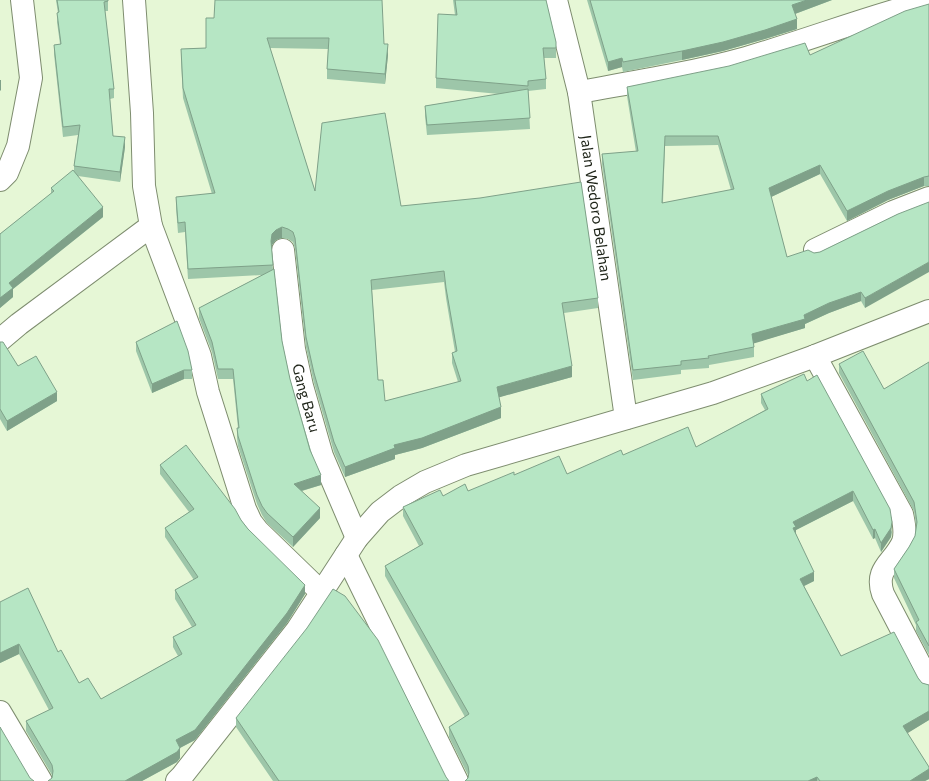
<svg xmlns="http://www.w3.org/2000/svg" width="929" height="781" viewBox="0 0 929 781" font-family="Commissioner,sans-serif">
<rect width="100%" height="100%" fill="#e6f7d6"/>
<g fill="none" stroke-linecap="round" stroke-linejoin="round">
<g stroke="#7e8d6f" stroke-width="24">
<g id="minor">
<path d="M134,0L142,113L144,186L151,226L200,356L208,392L245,509L251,522L258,531L322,593"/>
<path id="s1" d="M556,0L579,92L626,418"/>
<path d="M579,92C635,82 692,73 746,58C808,40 867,17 929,1"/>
<path d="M0,180L7,173L18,146L31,78L22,0"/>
<path id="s2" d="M283,250L294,349L302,386L322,456L357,538"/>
<path d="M815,250L893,212L929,198"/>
<path d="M0,340L19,324L151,226"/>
<path d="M815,356L902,514C904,523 906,533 903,542C894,563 874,568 883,594L929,682"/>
<path d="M346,555L457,781"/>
<path d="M0,712L41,781"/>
<path d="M177,781L182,776L297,630L357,538L380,512L401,496L425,482L466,465L713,393L815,356L929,311"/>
</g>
</g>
<use href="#minor" stroke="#fff" stroke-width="22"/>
</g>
<path fill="#9dc6a9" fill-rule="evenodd" d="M56,0H108V11H105L114,89V98L110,99L113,136L125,147L120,182L78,176L103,217L13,289V297L0,308V234L51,194V188L74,172V166L78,135L63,137L54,54V45L60,44L57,22L58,13Z
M453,0H546L556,42V58H544L546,79V89L528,91L530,129L427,135L425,116V106L499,94L436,88V78L455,15Z
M587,0H832L795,14L797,29L765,39L723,51L682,60L623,72L622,67L608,71Z
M929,4V186H924L888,200L847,221L820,174L771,197L787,257L820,252L898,214L865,308L861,301L829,313L805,324V328L753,343L754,347V357L709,365V368L681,370V374L633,380L602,164V154L636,152L627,96V87L810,55ZM718,145L731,190L663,203L665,146Z
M206,18L384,44L388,55L385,84L327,79V69L328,49L270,48L315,191L401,206L598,298V308L564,313L572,377L499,397L501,418L422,448L395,455V459L345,477L334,452L314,383L306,347L295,249L293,242L288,239L282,238L276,240L272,245L271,247L273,270L282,341L290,379L321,485L302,491L320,518L293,547L267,523L262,515L257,504L238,446L237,438V428H238L233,379H218L212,352L199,318V308L262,275L188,279L185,232L178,233L176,208V197L212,194L183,98L181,60V49L206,48ZM444,282L446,298L455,352L452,353V363L458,382L385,401L378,380L372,290Z
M0,342L18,366L57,401L7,431L0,419Z
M136,342L192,370V379H184L152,393L136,351Z
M929,362V655L916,631V625L894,578V569L909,547L915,536L916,526L914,511L839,373V364L884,389Z
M807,381L892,532L891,537L881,552L875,538L873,539L853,501L796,530V534L814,581L804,586L841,656L918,678L922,683L929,685V720L907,733L929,767V779L925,781H465L468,778V775L449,737V727L465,717L385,576V566L419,546L403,516V507L443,496L468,491L514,475L567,474L623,455L696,447L765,410L761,403V394Z
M160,465L241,520L248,529L305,594L287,623L195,740L180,748V758L177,762L142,781H48L52,778V775L26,731V721L49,710L19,654L0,663V602L58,652L79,683L101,699L178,656L173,647V637L192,627L175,599V590L194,580L165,537V528L189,512L160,474Z
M236,718L446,777L449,781H273L236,727Z"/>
<path fill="#7fa189" d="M807,0H832L792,15V5Z
M797,19V29L765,39L723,51L682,60V51Z
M388,44V55L385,84V74Z
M622,58V67L608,71V62Z
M0,80H1V90L0,91Z
M125,137V147L120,182V172Z
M820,165V174L769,198V188Z
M924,177V186L888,200L847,221V211L888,191Z
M103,207V217L13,289V297L0,308V298L9,283Z
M282,227V238L276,240L272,245L271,251V241L272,234L276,230Z
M929,262V272L865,308V298Z
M861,292V301L829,313L805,324V328L752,344V334L804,315L829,303Z
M572,366V377L497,398V387Z
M184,370V379L152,393V384Z
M57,392V401L7,431V421Z
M501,407V418L422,448L395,455V459L345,477V467L394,445Z
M321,475V485L294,493V484Z
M853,491V501L796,530V536L793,538V522Z
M320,508V518L293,547V537Z
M892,522L891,537L881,552V543Z
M875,529V538L873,539V530Z
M814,572V581L800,588V579Z
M305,585V594L287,623L195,740L176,750V740Z
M19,644V654L0,663V653Z
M929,711V720L903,736V726Z
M180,748V758L177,762L142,781H125Z
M929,769V779L925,781H910Z
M817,777V781H808Z"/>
<path fill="#b6e6c4" stroke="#7fa189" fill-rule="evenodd" d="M57,0H108V1L104,2L114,89H109L113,136L125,137L120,172L74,166L80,125L63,127L54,45L61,44L57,13L59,12Z
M215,0H382L384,44H388L385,74L327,69L329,38H267L315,191L322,123L385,113L401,206L480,198L581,182L598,298L562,303L572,366L497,387L501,407L422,438L394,445L395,448L345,467L334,442L314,373L306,337L295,238L293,232L288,229L282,227L276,230L272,234L271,241L273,265L188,269L185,222L178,223L176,197L215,193L183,88L181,49L206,48V18H214ZM444,271L446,288L457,351L452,353L461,381L385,401L383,380H378L371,280Z
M455,0H546L556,42V48H543L546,79L528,81V86L436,78L438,14L457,15Z
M590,0H807L792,5L797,19L765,30L723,42L682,51L623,62L622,58L608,62Z
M929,4V176L924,177L888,191L847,211L820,165L769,188L787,257L808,250L814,253L820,252L898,214L929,202V262L865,298L861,292L829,303L804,315L805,319L752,334L754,347L708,356L709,358L681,361V365L633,370L602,154L638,151L627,87L729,66L805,43L810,55L905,11ZM665,136H718L734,189L662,203Z
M528,89L530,118L427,125L425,106Z
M73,170L103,207L9,283L13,288L0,298V234L54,191L51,188Z
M274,269L282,341L290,379L310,450L321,475L294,484L320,508L293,537L267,513L262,506L257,495L238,436L237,428H239L233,369H218L212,342L199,308Z
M177,321L188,351L192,370H184L152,384L136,342Z
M0,342H3L18,366L36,356L57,392L7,421L0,409Z
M863,351L884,389L929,362V646L916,622L919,620L894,569L909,547L915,536L917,522L914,502L839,364Z
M804,374L807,381L817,375L890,509L892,522L891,528L881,543L875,529L873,530L853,491L793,522L796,527L793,528L814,572L800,579L841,656L894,632L918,678L922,683L929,685V711L903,726L929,767V769L910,781H820L817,777L808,781H465L468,778L469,772L468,766L449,727L469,714L385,566L423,544L403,507L440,490L443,496L465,484L468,491L514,472V475L559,456L567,474L621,450L623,455L688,427L696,447L768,409L761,394Z
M186,445L235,509L241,520L248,529L305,585L287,613L195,730L176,740L180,748L177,752L125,781H48L52,778L53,771L52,765L26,721L53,708L19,644L0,653V602L28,588L58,652L61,650L79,683L88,678L101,699L182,654L173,637L196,625L175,590L198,577L165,528L194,509L160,465Z
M333,589L345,596L378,640L446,777L449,781H279L236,718L307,628Z
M0,727L30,778L34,781H0Z"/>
<g text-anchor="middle" stroke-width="4" stroke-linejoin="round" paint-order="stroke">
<g font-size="15" fill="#1e2418" stroke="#fff">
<text dy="5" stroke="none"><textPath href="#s1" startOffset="212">Jalan Wedoro Belahan</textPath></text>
<text dy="5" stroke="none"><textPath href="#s2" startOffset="150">Gang Baru</textPath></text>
</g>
</g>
</svg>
